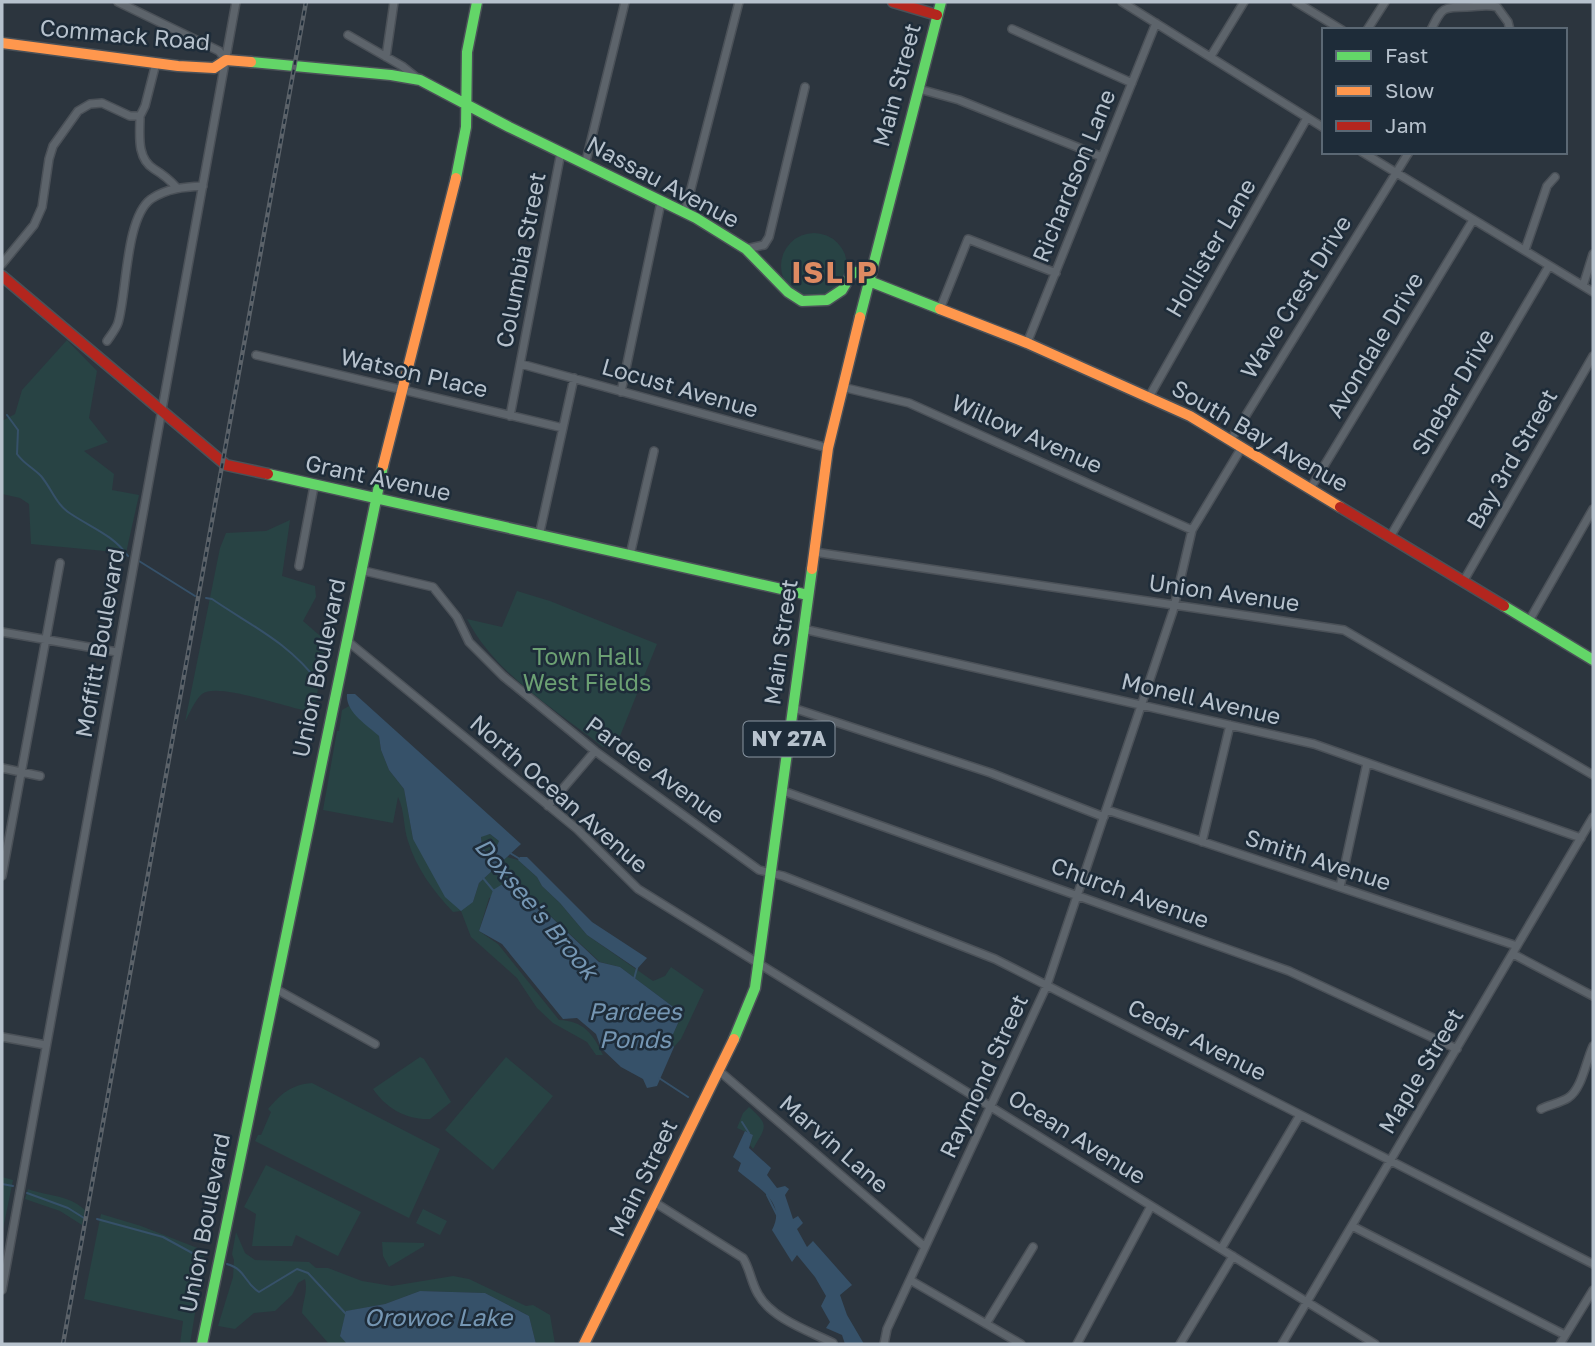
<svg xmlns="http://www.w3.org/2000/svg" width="1595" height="1346" viewBox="0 0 1595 1346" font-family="'Golos Text',sans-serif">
<rect width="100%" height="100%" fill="#2c353e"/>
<path fill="#284344" d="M781 266a33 33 0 1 1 66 0a33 33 0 1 1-66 0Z
M67,340L97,371L89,418L108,442L84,451L114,474L112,490L139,495L126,553L31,544L29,504L20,498L2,494V421L15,414L22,390Z
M290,520L282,576L315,586L316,597L303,621L326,641L314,712C292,710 218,681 202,694C195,700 189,714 185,722L220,548L226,533L266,531Z
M517,591L550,601L657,644L620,736L603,747C556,710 495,674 467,619L502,627Z
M349,706L379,736L381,750L389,770L404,789L413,839L473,902L479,883L507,857L518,860L537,877L542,886L560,903L587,935L653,981L665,976L671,967L704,990L681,1039L674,1047L670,1041L679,1021L676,1009L620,967L600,962L516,884L489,898L479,931L498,944L559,1020C584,1021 593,1034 603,1055H596L587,1042L553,1023L537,1008L517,978L471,937L461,911L453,912C434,892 416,868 408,841C403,827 405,811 398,797L393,823L323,810L337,731H339L342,710Z
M490,834L499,841L495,850L487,853L482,847L481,836Z
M420,1057L424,1059L451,1102L430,1119C406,1120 386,1108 373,1089Z
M506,1057L553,1096L493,1170L445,1130Z
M312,1083L440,1149L409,1218L255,1141L258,1135H261L271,1112L268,1109C281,1094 290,1085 312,1083Z
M749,1107C770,1126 766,1126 753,1149L750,1145L753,1135L737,1128L743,1113Z
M266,1165L361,1212L338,1256L296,1235L292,1246H252L256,1214L244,1207Z
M2,1177L13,1180L2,1234Z
M28,1189C50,1197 67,1194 85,1210L82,1225L60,1211L25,1199Z
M423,1209L447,1221L440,1235L416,1223Z
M101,1214L141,1226L205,1251L190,1344H180L183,1321L84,1299Z
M236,1232L245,1253L255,1260L309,1262L316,1268H328L362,1281L392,1286L453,1276L469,1279L526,1306L533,1305L550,1315L555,1344H536L529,1316L485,1293L420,1291L385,1304L347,1311L340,1335L347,1344H329L302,1313C303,1301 308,1291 305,1279L298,1283L292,1295L275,1311L254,1313L235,1329L218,1326L233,1277L234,1260L232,1254Z
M382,1242L424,1243V1246L389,1267L383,1256Z"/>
<path fill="#365169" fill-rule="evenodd" d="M347,694H355L521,844L479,883L473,902L461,911L445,897L413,839L404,789L389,770L381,750L379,736C367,725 345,712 347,694ZM490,834L499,841L495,850L487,853L482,847L481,837Z
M520,857H527L592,922L647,958L637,969L587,935L560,903L542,886L537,877L518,860Z
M516,884L599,962L620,967L676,1009L679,1021L670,1041L674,1047L657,1086L647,1088L643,1079L621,1067L601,1048L596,1034L577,1018L563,1019L502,944L479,931L493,890L501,885Z
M745,1131L753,1135L749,1148L771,1168L767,1175L777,1188L785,1186L789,1189L785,1195L793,1219L798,1216L803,1223L797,1229L807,1247L813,1241L852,1285L840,1295L847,1315L864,1344H845L842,1335L826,1328L830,1322L821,1306L826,1296L815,1277L797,1255L792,1262L772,1230C787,1202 758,1188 738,1171L741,1163L733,1157Z
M420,1291L485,1293L529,1316L536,1344H347L340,1336L346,1311L385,1304Z"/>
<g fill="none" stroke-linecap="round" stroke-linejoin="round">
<path stroke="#365169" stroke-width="2" d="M7,415L18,430L17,454C23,463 33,468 41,476C52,489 56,505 71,514C92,528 113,535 128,556
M139,561L195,596
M206,598L212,599C253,627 288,642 319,683L324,685
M510,853L520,859
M483,878L493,890
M634,979L637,968
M659,1078L688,1097
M742,1122L749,1133
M2,1184L13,1186
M27,1193L68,1208L84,1218
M767,1195L777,1215
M97,1219L163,1237L205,1260
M227,1264C247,1270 243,1282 259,1292L297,1269L308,1273L346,1314"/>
<g stroke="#4b5158" stroke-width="10">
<path id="street" d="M118,2L219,51L226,60
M1122,2L1324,128
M1296,2L1342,30
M1012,29L1132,83
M1367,30L1385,2
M1431,30C1442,7 1443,7 1467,7C1477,7 1486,4 1497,7L1508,22L1510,30
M348,35L402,66L417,78
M1211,56L1244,2
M386,57L394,2
M919,89L959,100L1102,157
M140,116C140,134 136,158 154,169C164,175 169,179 177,188
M1362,152L1593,292
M585,165L625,2
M685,212L739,2
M746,249L764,245L769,237L805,87
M1525,250L1547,186L1555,177
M2,264L34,225L42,207L49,159L53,146L78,111L90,104L102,103L130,116H140L145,106L156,63
M1583,286L1593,254
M940,309L968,239L1056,273
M107,341C111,335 116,329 118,323C127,294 125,218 151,199C167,188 185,187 203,186
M1027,343L1156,23
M256,355L563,428
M521,364L828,448
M842,387L909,403L1192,530
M621,392L661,202
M1149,397L1307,118
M510,416L561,152
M1230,441L1409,152
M1310,489L1473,220
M539,536L574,378
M1390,537L1549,266
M814,552L1344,630L1593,775
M630,555L654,451
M299,566L314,486
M360,570L433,587L457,617L469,642L503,676L595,751L759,870L783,876L995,959L1593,1264
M1463,582L1593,356
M1529,621L1593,509
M803,629L1314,744L1581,838
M2,632L117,652
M346,640L577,829L638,889L1375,1344
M793,708L991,773L1104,817
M2,768L40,776
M783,791L1289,971L1457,1049
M548,806L595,751
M1107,810L1517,946
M1202,842L1230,725
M2,876L60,563
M1340,887L1367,763
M1513,954L1593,996
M274,988L375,1044
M2,1037L46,1045
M718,1070L925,1247
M1541,1109C1549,1105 1560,1103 1568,1098C1582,1089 1586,1061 1593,1046
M654,1202L743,1258C750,1269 751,1282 758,1294C772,1319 809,1331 833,1343
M1352,1226L1565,1335
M1221,1249L1300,1115
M910,1280L1021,1344
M2,1290L236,2
M986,1324L1033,1247
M884,1344L887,1329L1047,985L1173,611L1192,530L1242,447
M1077,1344L1151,1206
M1180,1344L1233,1256
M1282,1344L1593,817
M1560,1344L1593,1290"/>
</g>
<g stroke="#4b5158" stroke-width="13">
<path id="fast" d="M251,62L391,75L420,80L509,127L696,218L746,249L788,292L802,301L827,300L842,290L851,275L856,272L864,274L869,281L940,309
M456,178L466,127L467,52L477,2
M860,317L941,2
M268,474L808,595
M1504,606L1593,660
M734,1039L755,988L812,569
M202,1344L383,466"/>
</g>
<g stroke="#4b5158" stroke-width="13">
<path id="slow" d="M2,43L178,66L214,68L226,60L251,62
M940,309L1027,343L1190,416L1340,507
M383,466L456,178
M812,569L828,448L860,317
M584,1344L734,1039"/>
</g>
<g stroke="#4b5158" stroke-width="13">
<path id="jam" d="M893,2L937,15
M2,276L226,465L268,474
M1340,507L1504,606"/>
</g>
<use href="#street" stroke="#5d646b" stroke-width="7"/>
<use href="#fast" stroke="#63d668" stroke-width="10"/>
<use href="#slow" stroke="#ff974d" stroke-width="10"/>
<use href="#jam" stroke="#b3261e" stroke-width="10"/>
<g stroke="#5b6269" stroke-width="4.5">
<path id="rail" d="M63,1344L306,2"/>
</g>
<use href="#rail" stroke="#1e2c39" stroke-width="2" stroke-dasharray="5" stroke-linecap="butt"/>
</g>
<g text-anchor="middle" stroke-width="5" stroke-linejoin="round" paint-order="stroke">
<rect fill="#1e2c39" stroke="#8995a1" stroke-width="2" x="743.5" y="721.5" width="91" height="35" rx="5"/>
<g font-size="21" font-weight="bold" fill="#b7c2cd">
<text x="789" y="746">NY 27A</text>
</g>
<g font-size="23" fill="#b7c2cd" stroke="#1e2c39">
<text transform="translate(125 35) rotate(5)" y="8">Commack Road</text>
<text transform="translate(897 85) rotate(-75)" y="8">Main Street</text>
<text transform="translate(1074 176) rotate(-68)" y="8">Richardson Lane</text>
<text transform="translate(663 182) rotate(28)" y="8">Nassau Avenue</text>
<text transform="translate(1211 248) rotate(-60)" y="8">Hollister Lane</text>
<text transform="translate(521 260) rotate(-79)" y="8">Columbia Street</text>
<text transform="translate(1296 297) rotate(-58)" y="8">Wave Crest Drive</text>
<text transform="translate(1375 345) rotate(-59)" y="8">Avondale Drive</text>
<text transform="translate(414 373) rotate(13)" y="8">Watson Place</text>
<text transform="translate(680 388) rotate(16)" y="8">Locust Avenue</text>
<text transform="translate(1453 392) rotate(-60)" y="8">Shebar Drive</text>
<text transform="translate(1027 434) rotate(24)" y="8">Willow Avenue</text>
<text transform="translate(1260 436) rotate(30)" y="8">South Bay Avenue</text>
<text transform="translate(1512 459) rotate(-60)" y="8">Bay 3rd Street</text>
<text transform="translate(378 478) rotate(12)" y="8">Grant Avenue</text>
<text transform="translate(1224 593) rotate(8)" y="8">Union Avenue</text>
<text transform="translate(781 642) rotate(-82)" y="8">Main Street</text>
<text transform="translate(100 643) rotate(-80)" y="8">Moffitt Boulevard</text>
<text transform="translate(319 668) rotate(-78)" y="8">Union Boulevard</text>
<text transform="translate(1201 699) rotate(13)" y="8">Monell Avenue</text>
<text transform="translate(655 770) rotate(36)" y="8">Pardee Avenue</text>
<text transform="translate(559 794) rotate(41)" y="8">North Ocean Avenue</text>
<text transform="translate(1318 860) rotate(18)" y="8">Smith Avenue</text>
<text transform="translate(1130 893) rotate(20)" y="8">Church Avenue</text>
<text transform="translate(1197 1040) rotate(27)" y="8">Cedar Avenue</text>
<text transform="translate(1421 1071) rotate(-59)" y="8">Maple Street</text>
<text transform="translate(984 1076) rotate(-65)" y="8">Raymond Street</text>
<text transform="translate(1077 1137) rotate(32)" y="8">Ocean Avenue</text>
<text transform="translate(834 1144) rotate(41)" y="8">Marvin Lane</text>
<text transform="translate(643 1178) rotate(-64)" y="8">Main Street</text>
<text transform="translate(205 1223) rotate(-79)" y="8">Union Boulevard</text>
</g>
<g font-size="23" fill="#6ca073" stroke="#1e2c39">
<text x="587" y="665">Town Hall<tspan x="587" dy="26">West Fields</tspan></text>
</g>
<g font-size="24" font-style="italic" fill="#7596b3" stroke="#1e2c39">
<text transform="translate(536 909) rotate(50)" y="8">Doxsee's Brook</text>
<text x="635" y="1020">Pardees<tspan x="635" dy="28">Ponds</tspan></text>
<text x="438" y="1326">Orowoc Lake</text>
</g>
<g font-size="30" font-weight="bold" letter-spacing="2" fill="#de8a62" stroke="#1e2c39">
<text x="835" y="283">ISLIP</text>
</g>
</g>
<rect width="1595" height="1346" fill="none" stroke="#b7c2cd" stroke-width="7"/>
<rect x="1322" y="28" width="245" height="126" fill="#1e2c39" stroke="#5b6874" stroke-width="2"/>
<rect x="1336" y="51" width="35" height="10" fill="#63d668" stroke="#5b6874" stroke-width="2"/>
<text x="1385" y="63" font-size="21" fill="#b7c2cd">Fast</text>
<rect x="1336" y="86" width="35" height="10" fill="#ff974d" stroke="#5b6874" stroke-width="2"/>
<text x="1385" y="98" font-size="21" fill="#b7c2cd">Slow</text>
<rect x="1336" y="121" width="35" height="10" fill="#b3261e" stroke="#5b6874" stroke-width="2"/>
<text x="1385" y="133" font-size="21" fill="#b7c2cd">Jam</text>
</svg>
